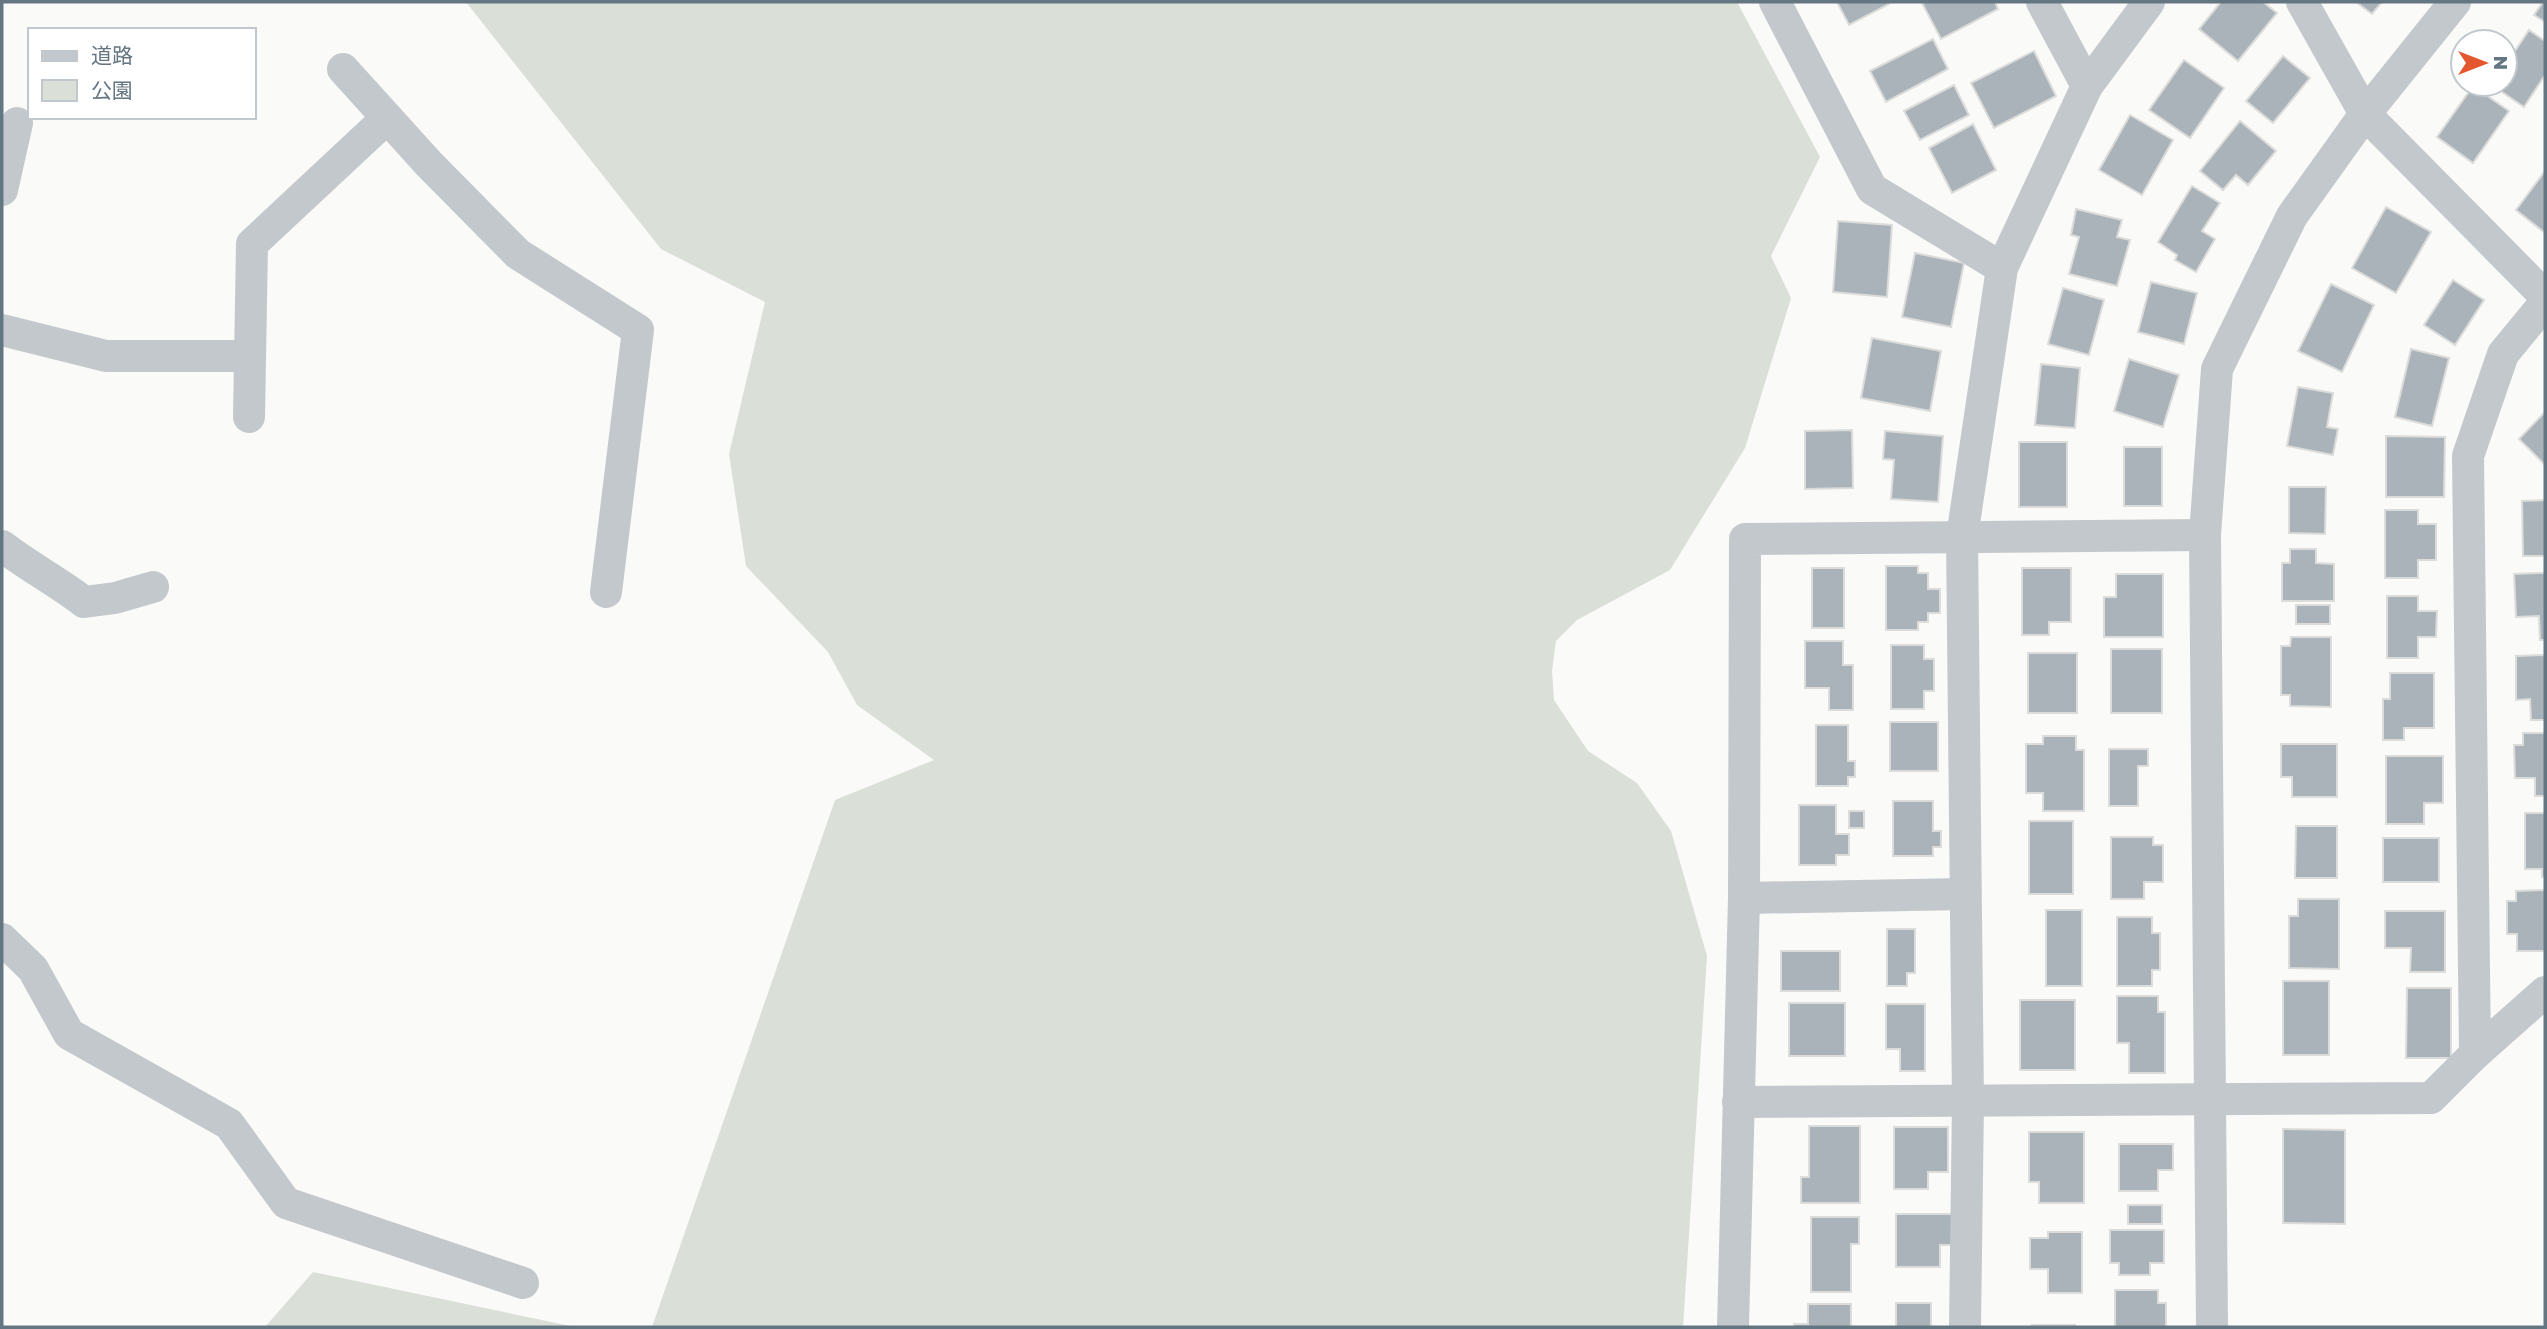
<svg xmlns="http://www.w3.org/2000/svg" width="2547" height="1329" font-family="'Golos Text','Noto Sans JP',sans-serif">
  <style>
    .green { fill: #dadfd7 }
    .building { fill: #aab3b9; stroke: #dcdcda; stroke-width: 2 }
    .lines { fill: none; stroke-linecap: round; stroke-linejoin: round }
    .minor { stroke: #c3c8cc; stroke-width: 32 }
  </style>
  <rect width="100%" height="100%" fill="#fafaf8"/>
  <g class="green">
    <polygon points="466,2 1737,2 1820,157 1771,256 1791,298 1745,448 1670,570 1577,620 1556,641 1552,671 1554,700 1588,751 1637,783 1671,831 1707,956 1683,1327 652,1327 835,800 934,760 857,705 828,652 746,566 729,454 765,302 661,249"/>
    <polygon points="313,1272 575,1327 265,1327"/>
  </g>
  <g class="building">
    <polygon points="1837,2 1888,2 1889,4 1849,25"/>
    <polygon points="1926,2 1995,2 1998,9 1941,39 1922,3"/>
    <polygon points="2218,2 2263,2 2277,13 2238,61 2199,29 2220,3"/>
    <polygon points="2356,2 2382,2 2372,14"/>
    <polygon points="2543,2 2545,2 2545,22 2534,15"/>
    <polygon points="2529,30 2545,41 2545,75 2524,107 2492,85 2505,84 2505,66"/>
    <polygon points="1933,39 1948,69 1886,102 1870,71"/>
    <polygon points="2034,51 2056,96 1994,128 1971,83"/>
    <polygon points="2283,56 2310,78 2273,123 2246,101"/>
    <polygon points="2184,60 2224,88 2190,138 2149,110"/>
    <polygon points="1954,85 1969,115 1920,140 1904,111"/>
    <polygon points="2473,86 2509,111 2473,163 2437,137"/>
    <polygon points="2130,115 2173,140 2142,195 2099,170"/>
    <polygon points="2240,121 2276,151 2248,185 2236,175 2223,190 2200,171"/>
    <polygon points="1973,124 1996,170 1952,193 1929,148"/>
    <polygon points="2545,171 2545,233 2516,210"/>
    <polygon points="2192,186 2220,203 2202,231 2215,239 2196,272 2175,260 2177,255 2158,242"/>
    <polygon points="2386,207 2431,232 2396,293 2352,268"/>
    <polygon points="2076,209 2122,220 2117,237 2130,240 2117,286 2069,274 2079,237 2071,235"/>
    <polygon points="1838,221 1892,225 1887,297 1833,292"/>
    <polygon points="1915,253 1964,263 1951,327 1902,317"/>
    <polygon points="2453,280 2484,300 2455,345 2424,325"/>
    <polygon points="2151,282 2197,293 2184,344 2138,332"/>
    <polygon points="2331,284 2374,305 2342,372 2298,351"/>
    <polygon points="2063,288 2104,300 2089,355 2048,344"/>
    <polygon points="1872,338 1941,351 1930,411 1861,398"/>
    <polygon points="2411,349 2449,358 2432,426 2395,417"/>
    <polygon points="2129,359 2179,375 2163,427 2114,411"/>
    <polygon points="2041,364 2080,368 2075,428 2035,425"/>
    <polygon points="2298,387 2333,393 2327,427 2338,429 2333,455 2287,446"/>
    <polygon points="2545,412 2545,465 2519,439"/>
    <polygon points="1852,430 1853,488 1805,489 1805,431"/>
    <polygon points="1885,431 1943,436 1938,502 1891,499 1894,460 1883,459"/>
    <polygon points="2386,436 2445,437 2444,497 2386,497"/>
    <rect x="2019" y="442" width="48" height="65"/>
    <rect x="2124" y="447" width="38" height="59"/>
    <polygon points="2289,487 2326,487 2325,534 2289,533"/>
    <polygon points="2545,500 2545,556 2523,556 2522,501"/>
    <polygon points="2385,510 2418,510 2418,524 2436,524 2436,560 2418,560 2418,578 2385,578"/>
    <polygon points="2290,549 2316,549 2316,563 2334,564 2334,601 2282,601 2282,563 2290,563"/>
    <polygon points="1886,566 1918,566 1918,573 1928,573 1928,589 1940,589 1940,613 1928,613 1928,622 1918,622 1918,630 1886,630"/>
    <rect x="1812" y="568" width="32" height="60"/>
    <polygon points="2022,568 2071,568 2071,622 2049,622 2049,635 2022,635"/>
    <polygon points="2538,573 2545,573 2545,640 2540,640 2539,616 2516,617 2514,574"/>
    <polygon points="2116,574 2163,574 2163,637 2104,637 2104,597 2116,597"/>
    <polygon points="2387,596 2418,596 2418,611 2437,611 2436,637 2418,637 2418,658 2387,658"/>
    <rect x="2296" y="605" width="34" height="19"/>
    <polygon points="2291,637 2331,637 2331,707 2290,706 2290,695 2281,695 2281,646 2290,646"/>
    <polygon points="1805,641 1843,641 1843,665 1853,665 1853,710 1829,710 1829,688 1805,688"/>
    <polygon points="1891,645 1924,645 1924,659 1934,659 1934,691 1924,691 1924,709 1891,709"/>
    <rect x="2111" y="649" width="51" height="64"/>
    <rect x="2028" y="653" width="49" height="60"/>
    <polygon points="2545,655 2545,720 2531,720 2530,699 2516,700 2516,656"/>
    <polygon points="2390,673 2434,673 2434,728 2404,728 2404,740 2383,740 2383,699 2390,699"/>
    <rect x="1890" y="722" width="48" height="49"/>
    <polygon points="1816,725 1848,725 1848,761 1855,761 1855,777 1848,777 1848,786 1816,786"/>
    <polygon points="2523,733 2545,733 2545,796 2535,796 2535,778 2515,778 2514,745 2523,745"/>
    <polygon points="2043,736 2076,736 2076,750 2084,750 2084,811 2043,811 2043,793 2026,793 2026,744 2043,744"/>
    <polygon points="2281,744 2337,744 2337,797 2292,797 2292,777 2281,777"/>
    <polygon points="2109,749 2148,749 2148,766 2138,766 2138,806 2109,806"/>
    <polygon points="2386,756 2443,756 2443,803 2424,803 2424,824 2386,824"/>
    <polygon points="1893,801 1933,801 1933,831 1941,831 1941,847 1933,847 1933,856 1893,856"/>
    <polygon points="1799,805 1836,805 1836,834 1849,834 1849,855 1836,855 1836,865 1799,865"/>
    <rect x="1849" y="811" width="15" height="17"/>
    <polygon points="2525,813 2545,813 2545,877 2542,877 2542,869 2525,869"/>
    <rect x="2029" y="821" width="44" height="73"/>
    <polygon points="2296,826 2337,826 2337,878 2295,878"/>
    <polygon points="2111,837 2153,837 2153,845 2163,845 2163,882 2144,882 2144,899 2111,899"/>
    <rect x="2383" y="838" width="56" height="44"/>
    <polygon points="2545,890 2545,951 2517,951 2517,934 2507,934 2507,901 2516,901 2516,891"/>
    <polygon points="2298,899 2339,899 2339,969 2289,968 2289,916 2298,916"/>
    <rect x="2046" y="910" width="36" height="76"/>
    <polygon points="2385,911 2445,911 2445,972 2410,972 2411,948 2385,948"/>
    <polygon points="2117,917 2152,917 2152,933 2160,933 2160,970 2152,970 2152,986 2117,986"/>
    <polygon points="1887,929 1915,929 1915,973 1907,973 1907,986 1887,986"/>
    <rect x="1781" y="951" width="59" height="40"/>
    <rect x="2283" y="981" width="46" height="74"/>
    <polygon points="2407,988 2451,988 2451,1058 2406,1058"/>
    <polygon points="2117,996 2158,996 2158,1012 2165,1012 2165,1073 2129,1073 2129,1043 2117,1043"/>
    <rect x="2020" y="1000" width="55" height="70"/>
    <rect x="1789" y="1003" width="56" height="53"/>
    <polygon points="1886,1004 1925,1004 1925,1071 1900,1071 1900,1049 1886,1049"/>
    <polygon points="1809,1126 1860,1126 1860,1203 1801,1203 1801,1177 1809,1177"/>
    <polygon points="1894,1127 1948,1127 1948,1172 1928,1172 1928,1189 1894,1189"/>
    <polygon points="2283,1129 2345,1130 2345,1224 2283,1223"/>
    <polygon points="2029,1132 2084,1132 2084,1203 2039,1203 2039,1182 2029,1182"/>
    <polygon points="2119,1144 2173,1144 2173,1170 2158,1170 2158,1191 2119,1191"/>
    <rect x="2128" y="1205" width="34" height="19"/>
    <polygon points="1896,1214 1954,1214 1954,1245 1940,1245 1940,1267 1896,1267"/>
    <polygon points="1811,1217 1859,1217 1859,1244 1851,1244 1851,1292 1811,1292"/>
    <polygon points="2110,1230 2164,1230 2164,1263 2150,1263 2150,1275 2119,1275 2119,1263 2110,1263"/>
    <polygon points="2048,1232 2082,1232 2082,1293 2048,1293 2048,1269 2030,1269 2030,1238 2048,1238"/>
    <polygon points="2115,1290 2158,1290 2158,1303 2166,1303 2166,1327 2115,1327"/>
    <rect x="1896" y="1303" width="35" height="24"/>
    <polygon points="1808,1304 1851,1304 1851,1327 1794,1327 1794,1324 1808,1324"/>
    <rect x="2032" y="1325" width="43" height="2"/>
  </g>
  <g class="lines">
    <g class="minor">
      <polyline points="1775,2 1872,189 2002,268"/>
      <polyline points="2042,2 2087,86"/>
      <polyline points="2302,2 2365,114 2545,296"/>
      <polyline points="343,69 429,164 518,254 638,330 606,592"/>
      <polyline points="2,190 17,123"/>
      <polyline points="2,330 106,356 250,356"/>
      <polyline points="249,417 252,244 387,118"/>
      <path d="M2 546C29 567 57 581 84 602L115 598 153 587"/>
      <polyline points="1744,898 1965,894"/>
      <polyline points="2,939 33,969 69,1034 229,1124 286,1203 523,1283"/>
      <polyline points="2475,1054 2468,456 2503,354 2545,303"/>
      <polyline points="1738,1102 2431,1098 2475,1054 2545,992"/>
      <polyline points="1733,1327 1744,898 1745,539 2205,535"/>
      <polyline points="1965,1327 1968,1102 1962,537 2002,268 2087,86 2149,2"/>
      <polyline points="2212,1327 2205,535 2217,369 2292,216 2365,114 2455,2"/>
    </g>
  </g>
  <rect width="2547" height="1329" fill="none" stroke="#657683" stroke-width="7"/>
  <rect x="28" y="28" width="228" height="91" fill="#ffffff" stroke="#c1c8cd" stroke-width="2"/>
  <rect x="42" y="51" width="35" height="10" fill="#c3c8cc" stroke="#c1c8cd" stroke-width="2"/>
  <text x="91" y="63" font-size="21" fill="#657683">道路</text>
  <rect x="42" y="80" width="35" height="21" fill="#dadfd7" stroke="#c1c8cd" stroke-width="2"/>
  <text x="91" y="98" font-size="21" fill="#657683">公園</text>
  <g transform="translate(2484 63) rotate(90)"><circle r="33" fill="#ffffff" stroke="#c1c8cd" stroke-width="2"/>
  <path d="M0-5L12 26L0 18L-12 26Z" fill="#e4572e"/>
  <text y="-10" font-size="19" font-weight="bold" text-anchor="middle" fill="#657683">N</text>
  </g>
</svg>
